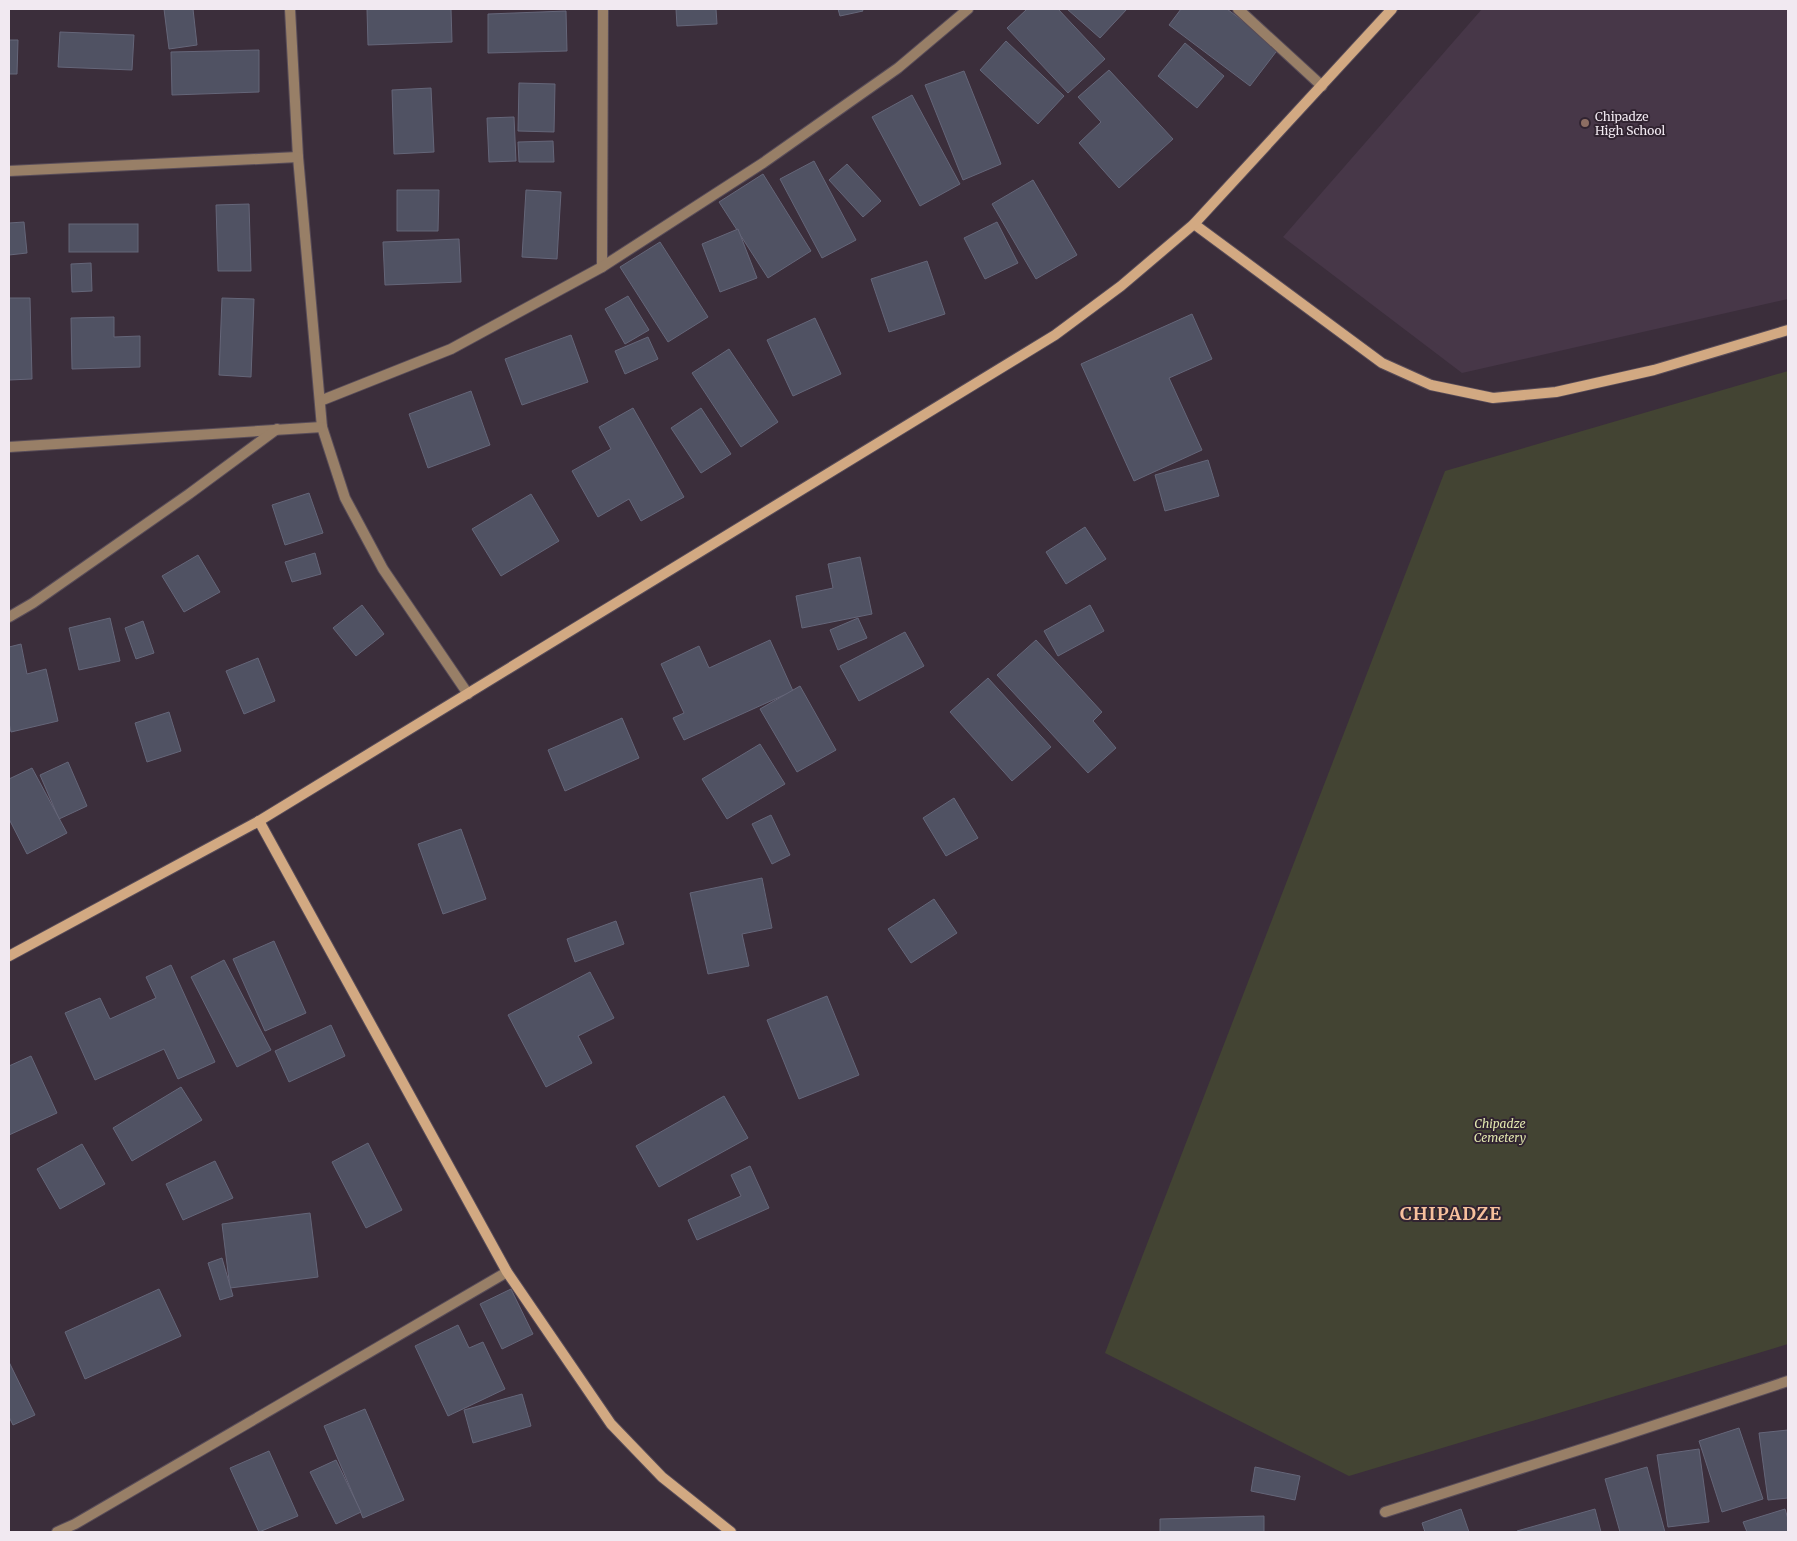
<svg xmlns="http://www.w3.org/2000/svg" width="1797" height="1541" font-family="Merriweather,serif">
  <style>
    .built { fill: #473748 }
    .green { fill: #434433 }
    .building { fill: #505263; stroke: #656679 }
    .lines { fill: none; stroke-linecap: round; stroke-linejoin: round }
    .street-casing { stroke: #584c58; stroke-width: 12 }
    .secondary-casing { stroke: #584c58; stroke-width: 12 }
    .street { stroke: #987f67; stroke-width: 10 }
    .secondary { stroke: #d2a982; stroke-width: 10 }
    .education-dot { fill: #8d6e63; stroke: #312431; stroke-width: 2 }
    .labels { text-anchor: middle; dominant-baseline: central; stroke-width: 4; stroke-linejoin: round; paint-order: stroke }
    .poi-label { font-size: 12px; fill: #f1e9f1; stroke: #312431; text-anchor: start }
    .park-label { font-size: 12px; font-style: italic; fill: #e1e7ae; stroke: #312431 }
    .district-label { font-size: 18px; font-weight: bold; letter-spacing: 1px; fill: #f7c09c; stroke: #312431 }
  </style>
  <rect width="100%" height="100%" fill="#3b2e3b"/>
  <polygon class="built" points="1482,9 1788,9 1788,299 1462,373 1283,237"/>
  <polygon class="green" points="1788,371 1788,1344 1349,1476 1105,1353 1445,471"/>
  <g class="building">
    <polygon points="164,9 193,9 197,45 169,49"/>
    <polygon points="367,9 451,9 452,42 368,45"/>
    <polygon points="676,9 716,9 717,24 677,26"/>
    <polygon points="838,9 862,9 863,11 840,16"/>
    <polygon points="1027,9 1058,9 1105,59 1068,93 1007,28"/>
    <polygon points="1067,9 1127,9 1100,38"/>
    <polygon points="1181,9 1227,9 1279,48 1250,86 1169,25"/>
    <polygon points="566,11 567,51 488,53 488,14"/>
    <polygon points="60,32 134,35 132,70 58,67"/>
    <polygon points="9,40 18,40 17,74 9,74"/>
    <polygon points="1006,41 1064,96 1038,124 980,70"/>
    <polygon points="1185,43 1224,76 1197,108 1158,76"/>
    <polygon points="259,50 259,92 172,95 171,52"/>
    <polygon points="1109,70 1173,139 1119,188 1079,143 1101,122 1078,97"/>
    <polygon points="964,71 1001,164 963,180 925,85"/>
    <polygon points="519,83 555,84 554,132 518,131"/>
    <polygon points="431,88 434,152 394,154 392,90"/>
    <polygon points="912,95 960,184 920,206 872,117"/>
    <polygon points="514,117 516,161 489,162 487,118"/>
    <polygon points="553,141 554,162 519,162 518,142"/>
    <polygon points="814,161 856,240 822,258 780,179"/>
    <polygon points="847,164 881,201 863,217 829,180"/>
    <polygon points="763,174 811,251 768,278 719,202"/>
    <polygon points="1033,180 1077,255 1036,279 992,204"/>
    <polygon points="397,190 439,190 438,231 397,231"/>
    <polygon points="526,190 561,192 557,259 522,257"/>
    <polygon points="249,204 251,271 218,271 216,205"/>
    <polygon points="24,222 27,253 9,255 9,223"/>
    <polygon points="997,222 1018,263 985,279 964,238"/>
    <rect x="69" y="224" width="69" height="28"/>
    <polygon points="738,229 757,278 720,292 702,244"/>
    <polygon points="459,239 461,282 385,285 383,242"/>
    <polygon points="660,242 708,317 668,342 620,267"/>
    <polygon points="927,261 945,314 889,332 871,279"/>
    <polygon points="91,263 92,291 72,292 71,264"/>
    <polygon points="628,296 649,330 625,344 605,309"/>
    <polygon points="9,298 30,298 32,379 9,380"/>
    <polygon points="222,298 254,299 251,377 219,375"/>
    <polygon points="1192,314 1212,359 1169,378 1202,450 1134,481 1081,364"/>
    <polygon points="114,317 114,337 140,336 140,367 72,369 71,318"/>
    <polygon points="815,318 841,374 793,396 767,340"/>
    <polygon points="571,335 588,382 522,405 505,359"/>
    <polygon points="648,337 658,359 625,374 615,351"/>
    <polygon points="729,349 778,422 741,447 692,373"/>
    <polygon points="471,391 490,445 428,468 409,414"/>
    <polygon points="633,408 684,497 641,521 629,499 598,517 572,471 611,449 599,427"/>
    <polygon points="701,408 731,454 701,473 671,428"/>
    <polygon points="1208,460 1219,496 1165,511 1155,475"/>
    <polygon points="309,493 323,533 285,545 272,505"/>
    <polygon points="531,494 559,541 501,576 472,529"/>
    <polygon points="1085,527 1106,559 1066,584 1046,552"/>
    <polygon points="315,553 321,574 292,582 285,562"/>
    <polygon points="198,555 220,592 184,612 162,576"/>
    <polygon points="860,557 872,614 802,628 796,596 833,588 828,564"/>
    <polygon points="362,605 384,634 356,656 333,628"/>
    <polygon points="1090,605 1104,631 1058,656 1044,631"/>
    <polygon points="110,618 120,661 79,670 69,628"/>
    <polygon points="858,618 867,638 838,650 830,630"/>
    <polygon points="143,621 154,653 136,659 125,628"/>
    <polygon points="905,632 924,666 859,701 840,666"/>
    <polygon points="770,640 793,691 684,740 673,718 684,713 661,664 699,646 709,668"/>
    <polygon points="1036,640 1102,712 1093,721 1116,748 1088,773 997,675"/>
    <polygon points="21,644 27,674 46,669 58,721 11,732 9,723 9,647"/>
    <polygon points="258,658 275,701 244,714 226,671"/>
    <polygon points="988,678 1051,747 1012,781 950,712"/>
    <polygon points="800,686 836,750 797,772 760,709"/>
    <polygon points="169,712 181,751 147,762 135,723"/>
    <polygon points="622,718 639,758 565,791 548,750"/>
    <polygon points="760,744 785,784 727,819 702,779"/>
    <polygon points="68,762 87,806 59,819 40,775"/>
    <polygon points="32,768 67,833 27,854 9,819 9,779"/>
    <polygon points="954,798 978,838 946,856 923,818"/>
    <polygon points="771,815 790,855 772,864 752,824"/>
    <polygon points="461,829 486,899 443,914 418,844"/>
    <polygon points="762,878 772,928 742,934 749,966 708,974 690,893"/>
    <polygon points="934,899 957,933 911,963 888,929"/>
    <polygon points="616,921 624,944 575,962 567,939"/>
    <polygon points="274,941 306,1013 265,1031 233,959"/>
    <polygon points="224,960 271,1050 237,1067 191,977"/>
    <polygon points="171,965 215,1062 178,1079 164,1049 95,1080 65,1013 100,998 110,1019 156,998 146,977"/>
    <polygon points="590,972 614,1018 578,1036 592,1063 546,1087 508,1015"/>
    <polygon points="827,996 859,1075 799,1099 767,1020"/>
    <polygon points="331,1025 345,1056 289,1082 275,1051"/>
    <polygon points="31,1056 57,1113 9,1135 9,1066"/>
    <polygon points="181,1087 202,1120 132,1161 113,1128"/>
    <polygon points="724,1096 748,1138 659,1187 636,1146"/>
    <polygon points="368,1143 402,1210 366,1228 332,1162"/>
    <polygon points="82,1144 105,1184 60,1209 37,1169"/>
    <polygon points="215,1161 233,1198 183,1220 166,1184"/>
    <polygon points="750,1166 769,1208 697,1240 688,1220 741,1196 731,1175"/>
    <polygon points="310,1213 318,1277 230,1288 222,1224"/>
    <polygon points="222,1258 233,1296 220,1300 208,1263"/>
    <polygon points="159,1289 181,1336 85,1379 65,1332"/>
    <polygon points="511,1289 533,1334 502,1349 480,1304"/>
    <polygon points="458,1325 469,1348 483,1342 505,1389 448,1416 415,1346"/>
    <polygon points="9,1362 35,1415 13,1425 9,1417"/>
    <polygon points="522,1394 531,1426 473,1443 464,1410"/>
    <polygon points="365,1409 404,1500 363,1518 324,1426"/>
    <polygon points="1739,1428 1763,1499 1722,1512 1699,1441"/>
    <polygon points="1788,1430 1788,1498 1768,1500 1759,1433"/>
    <polygon points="1699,1449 1709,1522 1668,1527 1657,1455"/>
    <polygon points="269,1451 298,1516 259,1532 230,1468"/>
    <polygon points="336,1460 361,1512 336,1524 310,1472"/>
    <polygon points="1255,1467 1300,1476 1295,1500 1251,1491"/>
    <polygon points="1647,1467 1665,1532 1620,1532 1605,1479"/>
    <polygon points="1461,1509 1469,1532 1425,1532 1422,1523"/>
    <polygon points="1595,1509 1601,1532 1517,1532 1517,1531"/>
    <polygon points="1785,1509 1788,1519 1788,1532 1747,1532 1743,1522"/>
    <polygon points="1264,1516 1264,1532 1160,1532 1160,1519"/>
  </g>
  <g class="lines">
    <g class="street-casing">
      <g id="street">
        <polyline points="290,9 298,157 322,427 345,498 383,569 468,694"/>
        <polyline points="1238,9 1322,86"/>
        <polyline points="9,171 298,157"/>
        <polyline points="602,267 603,9"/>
        <polyline points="320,401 451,349 602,267 763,163 898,68 968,9"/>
        <polyline points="9,447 322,427"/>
        <polyline points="9,617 33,603 189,494 277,429"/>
        <polyline points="1385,1512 1613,1439 1788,1381"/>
        <polyline points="57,1532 75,1524 507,1272"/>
      </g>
    </g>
    <g class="secondary-casing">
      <g id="secondary">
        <polyline points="1194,224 1382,363 1431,385 1493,398 1556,392 1654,370 1788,330"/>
        <polyline points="259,821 507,1272 611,1424 662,1477 731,1532"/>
        <polyline points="9,956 259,821 1055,335 1121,286 1194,224 1392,9"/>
      </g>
    </g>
    <use href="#street" class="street"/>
    <use href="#secondary" class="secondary"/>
  </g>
  <circle class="education-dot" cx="1585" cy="123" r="5"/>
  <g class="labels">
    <g class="poi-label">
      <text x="1595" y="116">Chipadze<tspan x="1595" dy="14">High School</tspan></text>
    </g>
    <g class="park-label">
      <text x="1500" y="1123">Chipadze<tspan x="1500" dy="14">Cemetery</tspan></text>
    </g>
    <g class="district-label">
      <text x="1451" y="1213">CHIPADZE</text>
    </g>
  </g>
  <rect width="1797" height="1541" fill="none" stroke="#f1e9f1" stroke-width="20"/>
</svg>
